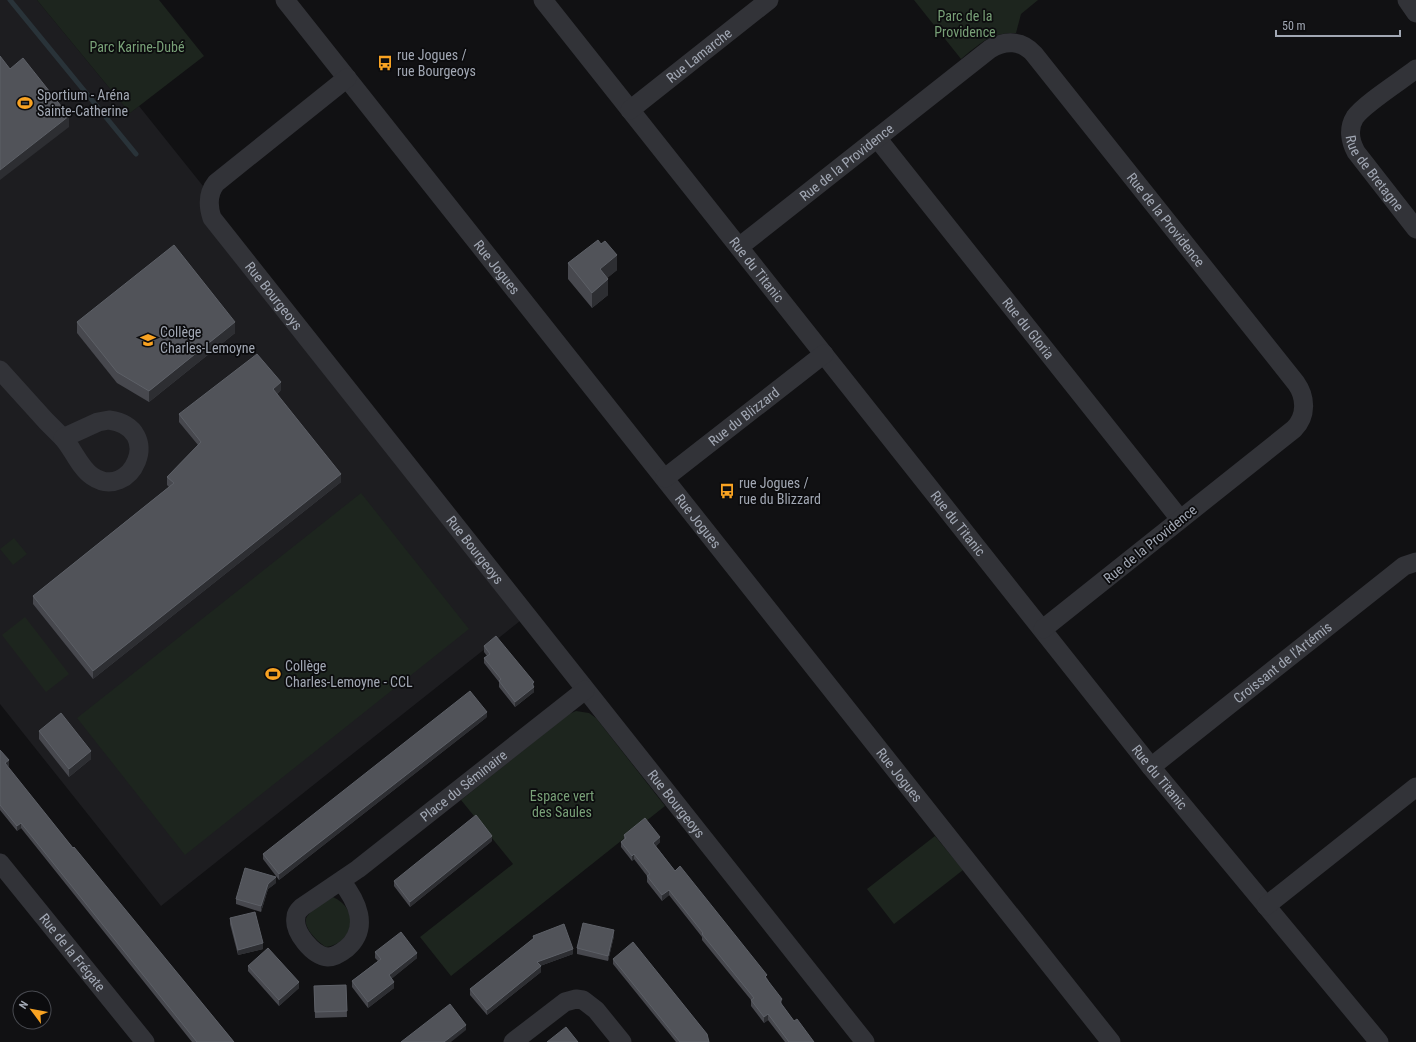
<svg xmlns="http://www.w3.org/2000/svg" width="1416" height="1042" font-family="'Roboto Condensed',sans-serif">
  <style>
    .built { fill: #1d1d20 }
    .green { fill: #1d251e }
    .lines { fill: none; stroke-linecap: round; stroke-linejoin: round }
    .stream { stroke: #293339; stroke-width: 5 }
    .minor { stroke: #323338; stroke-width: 19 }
    .wall { fill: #47484e }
    .shaded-wall { fill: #2d2e32 }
    .building { fill: #515359; stroke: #5d6067 }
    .labels { text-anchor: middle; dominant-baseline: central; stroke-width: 3.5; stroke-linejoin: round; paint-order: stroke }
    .park-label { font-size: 14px; fill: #78a077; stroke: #0c0c0e }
    .poi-label { font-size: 14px; fill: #a2a8b4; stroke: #0c0c0e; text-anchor: start }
    .street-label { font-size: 14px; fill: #a2a8b4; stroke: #0c0c0e }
  </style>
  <rect width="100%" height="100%" fill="#111113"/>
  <polygon class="built" points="0,0 37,0 130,113 139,106 203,186 200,205 205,224 520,621 161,906 0,704"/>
  <g class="green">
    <polygon points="37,0 159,0 204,56 130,113"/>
    <path d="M914 0H1038L1021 14 1016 33C991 32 979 44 961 59Z"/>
    <polygon points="361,493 469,629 185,855 77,718"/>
    <polygon points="14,538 27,554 13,565 0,549"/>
    <polygon points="25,617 69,674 46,692 2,635"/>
    <polygon points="576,711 589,713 596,718 665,806 451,976 420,937 513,864 461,800 569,714"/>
    <polygon points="935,836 963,870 894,924 867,889"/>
    <path d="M333 897C360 909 354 943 326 947 318 942 298 924 309 914 314 907 326 902 333 897Z"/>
  </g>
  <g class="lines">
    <polyline class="stream" points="10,0 136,154"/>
    <g class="minor">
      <path id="s1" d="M285 0 1111 1042"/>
      <path id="s2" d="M543 0 1151 767 1379 1042"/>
      <polyline points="1407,0 1416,13"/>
      <path id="s3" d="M1416 69C1402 80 1364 104 1355 117 1348 128 1350 141 1356 152L1416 229"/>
      <path id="s4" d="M347 78 216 183C208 193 208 206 212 218L865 1042"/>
      <path id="s5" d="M630 110 769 0"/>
      <path id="s6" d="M877 138 1180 519"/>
      <path id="s7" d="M739 247 990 49C1005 40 1022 40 1034 54L1296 383C1306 397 1307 416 1294 429L1043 629"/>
      <polyline points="0,370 46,421 63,438"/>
      <path d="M109 420C166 428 131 503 92 476 80 468 73 449 63 438L98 422Z"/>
      <path id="s8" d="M665 478 824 354"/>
      <path id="s9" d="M1151 767 1394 574 1404 566 1416 562"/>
      <path id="s10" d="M0 863 145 1042"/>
      <path id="s11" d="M341 881C357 901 370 927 347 948 342 952 335 957 328 957 313 956 293 932 296 917 296 913 299 910 302 907L358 869 585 690"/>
      <polyline points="1266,906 1416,787"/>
      <polyline points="513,1042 565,1002 576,999 583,1000 596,1010 622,1042"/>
    </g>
  </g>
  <g class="wall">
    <polygon points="568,263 617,270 607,278 608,295 592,308 568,279"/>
    <polygon points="77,322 235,333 149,402 117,383 77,333"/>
    <polygon points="281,390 277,394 341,482 93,679 33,604 33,596 169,487 167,485 167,477 198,445 179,422 179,414"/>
    <polygon points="484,646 534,682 534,692 515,707 499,687 499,682 484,663 484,658 487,656 484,652"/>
    <polygon points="487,717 279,880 263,859 263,854"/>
    <polygon points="39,731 91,759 69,777 39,739"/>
    <polygon points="0,750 9,766 7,767 73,848 234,1042 192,1042 21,828 17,831 0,810"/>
    <polygon points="624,835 660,842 656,846 675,871 767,978 782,1005 794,1021 814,1042 785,1042 768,1020 764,1023 751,1006 751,1000 702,940 702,937 669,895 662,901 647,882 647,876 634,859 632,861 621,847 621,842 624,839"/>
    <polygon points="492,841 410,907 394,886 394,881"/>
    <polygon points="276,883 268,889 261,912 236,904 236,899"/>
    <polygon points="230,918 263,949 238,955 230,924"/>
    <polygon points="533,936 573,954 540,966 541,972 487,1015 470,995 470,989 533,939"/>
    <polygon points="614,936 608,961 577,954 577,948"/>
    <polygon points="375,952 417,958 391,979 394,988 368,1008 352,987 352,981 378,961 375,958"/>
    <polygon points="613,959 709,1042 676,1042 613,964"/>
    <polygon points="248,966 299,988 279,1006 248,971"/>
    <polygon points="346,985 347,1017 315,1018 314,986"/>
  </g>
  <g class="shaded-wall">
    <polygon points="69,116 69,127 0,180 0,170"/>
    <polygon points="617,255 617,270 600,284 600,269"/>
    <polygon points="608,279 608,295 592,308 592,293"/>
    <polygon points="235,322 235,333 149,402 149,391"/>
    <polygon points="281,382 281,390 273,397 273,389"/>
    <polygon points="341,474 341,482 93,679 93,671"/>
    <polygon points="534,682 534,692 515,707 515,702"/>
    <polygon points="487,712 487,717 279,880 279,874"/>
    <polygon points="91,751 91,759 69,777 69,769"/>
    <polygon points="9,760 9,766 5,769 5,763"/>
    <polygon points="21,823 21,828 17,831 17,826"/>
    <polygon points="492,836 492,841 410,907 410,902"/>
    <polygon points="660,837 660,842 653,848 653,843"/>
    <polygon points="634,854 634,859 632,861 632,856"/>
    <polygon points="276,877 276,883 268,889 261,912 261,906 268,884"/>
    <polygon points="669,890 669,895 662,901 662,895"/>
    <polygon points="614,930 614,936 608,961 608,956"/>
    <polygon points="263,943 263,949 238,955 238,950"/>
    <polygon points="573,949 573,954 537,967 537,962"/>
    <polygon points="417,953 417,958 389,981 389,975"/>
    <polygon points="541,966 541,972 487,1015 487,1010"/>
    <polygon points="299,982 299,988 279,1006 279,1000"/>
    <polygon points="394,982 394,988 368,1008 368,1002"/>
    <polygon points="782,999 782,1005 780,1002"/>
    <polygon points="768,1014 768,1020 764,1023 764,1017"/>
    <polygon points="466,1025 466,1030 451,1042 444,1042"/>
  </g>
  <g class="building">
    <polygon points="0,56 10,69 23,58 69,116 0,170"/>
    <polygon points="598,240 601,244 605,241 617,255 600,269 608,279 592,293 568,263"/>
    <polygon points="174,245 235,322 149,391 117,372 77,322"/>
    <polygon points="257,354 281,382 273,389 341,474 93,671 33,596 174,483 167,477 201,442 179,414"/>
    <polygon points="496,636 534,682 532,684 534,687 515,702 499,681 501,679 484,658 490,654 484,646"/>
    <polygon points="470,691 487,712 279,874 263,854"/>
    <polygon points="61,713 91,751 69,769 39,731"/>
    <polygon points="0,750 9,760 5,763 73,848 74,847 234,1042 197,1042 21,823 17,826 0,805"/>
    <polygon points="476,815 492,836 410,902 394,881"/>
    <polygon points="645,818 660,837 653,843 675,871 680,866 767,975 765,977 782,999 780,1002 794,1021 797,1019 814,1042 789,1042 768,1014 764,1017 751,1000 754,998 702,934 703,933 669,890 662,895 647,876 650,874 634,854 632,856 621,842 626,838 624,835"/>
    <polygon points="245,868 276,877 268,884 261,906 236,899"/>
    <polygon points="255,912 263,943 238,950 230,918"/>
    <polygon points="583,923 614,930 608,956 577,948"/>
    <polygon points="564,924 573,949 537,962 541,966 487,1010 470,989 534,938 533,936"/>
    <polygon points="401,932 417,953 389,975 394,982 368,1002 352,981 381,959 375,952"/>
    <polygon points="633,942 707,1034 709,1042 680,1042 613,959"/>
    <polygon points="268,948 299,982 279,1000 248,966"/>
    <polygon points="346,985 347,1011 315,1012 314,986"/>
    <polygon points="450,1004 466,1025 444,1042 401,1042"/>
    <polygon points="566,1027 578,1042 547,1042"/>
  </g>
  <defs>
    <g id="bus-bare" transform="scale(1.2)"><path d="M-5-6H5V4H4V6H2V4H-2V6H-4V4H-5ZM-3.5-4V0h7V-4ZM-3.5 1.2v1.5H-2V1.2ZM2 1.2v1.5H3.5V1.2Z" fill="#f9a322" stroke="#0c0c0e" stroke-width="2.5" paint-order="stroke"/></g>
    <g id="stadium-bare" transform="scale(1.2)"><path d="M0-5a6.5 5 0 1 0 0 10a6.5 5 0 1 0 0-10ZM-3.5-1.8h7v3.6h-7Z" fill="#f9a322" stroke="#0c0c0e" stroke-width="2.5" paint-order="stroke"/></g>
    <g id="school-bare" transform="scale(1.2)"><path d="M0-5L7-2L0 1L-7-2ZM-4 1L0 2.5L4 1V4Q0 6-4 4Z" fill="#f9a322" stroke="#0c0c0e" stroke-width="2.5" paint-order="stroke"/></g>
  </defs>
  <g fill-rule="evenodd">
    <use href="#bus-bare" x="385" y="63"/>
    <use href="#stadium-bare" x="25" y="103"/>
    <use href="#school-bare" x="148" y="340"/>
    <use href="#bus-bare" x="727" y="491"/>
    <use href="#stadium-bare" x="273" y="674"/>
  </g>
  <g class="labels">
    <g class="park-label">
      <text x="965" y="16">Parc de la<tspan x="965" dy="16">Providence</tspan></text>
      <text x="137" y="47">Parc Karine-Dubé</text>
      <text x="562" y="796">Espace vert<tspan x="562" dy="16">des Saules</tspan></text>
    </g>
    <g class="poi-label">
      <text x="397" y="55">rue Jogues /<tspan x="397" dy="16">rue Bourgeoys</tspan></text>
      <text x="37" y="95">Sportium - Aréna<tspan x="37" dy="16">Sainte-Catherine</tspan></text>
      <text x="160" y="332">Collège<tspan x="160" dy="16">Charles-Lemoyne</tspan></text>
      <text x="739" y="483">rue Jogues /<tspan x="739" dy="16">rue du Blizzard</tspan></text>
      <text x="285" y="666">Collège<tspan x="285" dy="16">Charles-Lemoyne - CCL</tspan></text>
    </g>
    <g class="street-label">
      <text stroke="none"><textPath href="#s5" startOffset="88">Rue Lamarche</textPath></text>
      <text stroke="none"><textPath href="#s7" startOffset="137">Rue de la Providence</textPath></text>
      <text stroke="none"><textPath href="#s3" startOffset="142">Rue de Bretagne</textPath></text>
      <text stroke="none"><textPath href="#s7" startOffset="580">Rue de la Providence</textPath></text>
      <text stroke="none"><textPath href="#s1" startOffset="341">Rue Jogues</textPath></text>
      <text stroke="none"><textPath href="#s2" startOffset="344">Rue du Titanic</textPath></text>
      <text stroke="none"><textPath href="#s4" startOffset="304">Rue Bourgeoys</textPath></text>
      <text stroke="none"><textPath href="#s6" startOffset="243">Rue du Gloria</textPath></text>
      <text stroke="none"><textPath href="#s8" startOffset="100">Rue du Blizzard</textPath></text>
      <text stroke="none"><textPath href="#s1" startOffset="665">Rue Jogues</textPath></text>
      <text stroke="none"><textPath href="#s2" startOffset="668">Rue du Titanic</textPath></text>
      <text transform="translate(1150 544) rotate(-39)">Rue de la Providence</text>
      <text stroke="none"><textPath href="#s4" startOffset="628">Rue Bourgeoys</textPath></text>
      <text stroke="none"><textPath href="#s9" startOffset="168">Croissant de l'Artémis</textPath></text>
      <text stroke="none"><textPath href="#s1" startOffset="989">Rue Jogues</textPath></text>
      <text stroke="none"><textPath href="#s2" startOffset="992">Rue du Titanic</textPath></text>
      <text stroke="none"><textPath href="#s11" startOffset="366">Place du Séminaire</textPath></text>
      <text stroke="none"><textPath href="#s4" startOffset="952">Rue Bourgeoys</textPath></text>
      <text stroke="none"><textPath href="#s10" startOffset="115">Rue de la Frégate</textPath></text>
    </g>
  </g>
  <g transform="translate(32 1010) rotate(302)"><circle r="19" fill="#0c0c0e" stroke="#484a50"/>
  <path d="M0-3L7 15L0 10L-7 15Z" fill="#f9a322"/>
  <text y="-6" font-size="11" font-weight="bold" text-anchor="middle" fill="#a2a8b4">N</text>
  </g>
  <path d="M1276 30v6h124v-6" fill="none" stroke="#a2a8b4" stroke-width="2"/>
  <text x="1282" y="30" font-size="12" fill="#a2a8b4" stroke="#0c0c0e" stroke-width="3" paint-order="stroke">50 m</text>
</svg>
